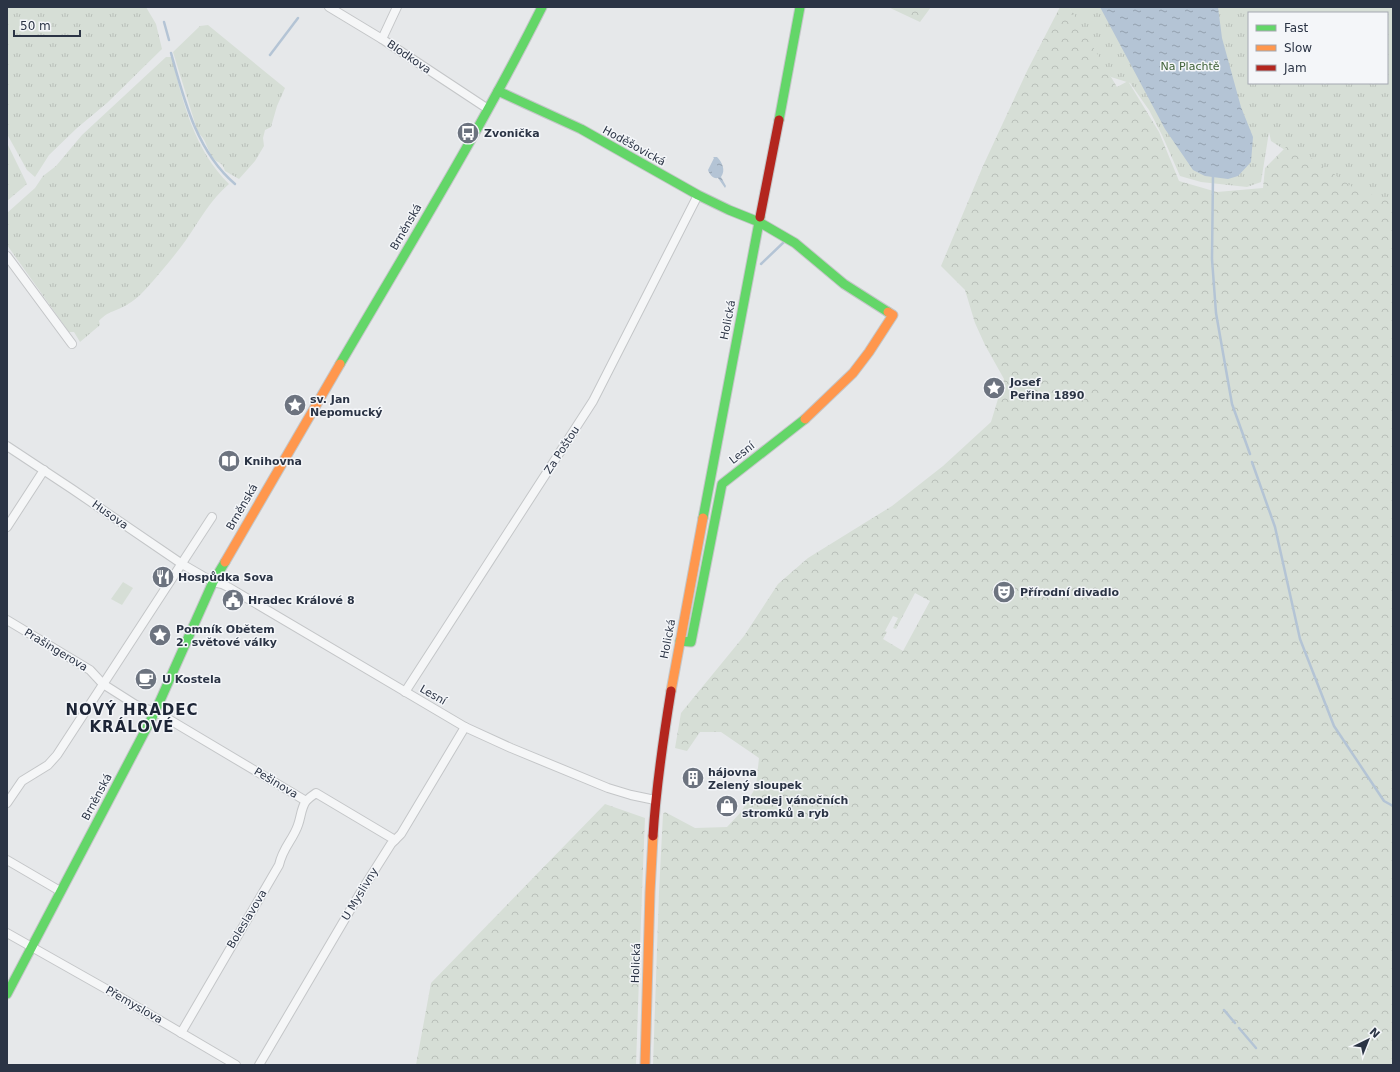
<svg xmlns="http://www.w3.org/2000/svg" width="1400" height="1072" font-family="'DejaVu Sans',sans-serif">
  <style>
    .grass { fill: url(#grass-tufts); fill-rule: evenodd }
    .forest { fill: url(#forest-crowns); fill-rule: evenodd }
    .pitch { fill: #d6ded6 }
    .water { fill: url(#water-ripples) }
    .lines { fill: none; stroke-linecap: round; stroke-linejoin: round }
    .stream { stroke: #b4c4d5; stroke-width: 2.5 }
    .street-casing { stroke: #c4c6c8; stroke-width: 10 }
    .fast-casing { stroke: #c4c6c8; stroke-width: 11 }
    .slow-casing { stroke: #c4c6c8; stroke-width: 11 }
    .jam-casing { stroke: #c4c6c8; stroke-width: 11 }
    .street { stroke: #f5f6f7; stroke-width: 8 }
    .fast { stroke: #63d668; stroke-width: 9 }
    .slow { stroke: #ff974d; stroke-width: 9 }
    .jam { stroke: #b3261e; stroke-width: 9 }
    .labels { text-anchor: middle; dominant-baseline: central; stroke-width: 3; stroke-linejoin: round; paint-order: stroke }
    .street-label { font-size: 11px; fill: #2b3445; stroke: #f4f6f9 }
    .park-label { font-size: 11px; fill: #3f6138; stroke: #f4f6f9 }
    .poi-label { font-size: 11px; font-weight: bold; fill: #2b3445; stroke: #f4f6f9; text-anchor: start }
    .district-label { font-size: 15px; font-weight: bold; letter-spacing: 1px; fill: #1d2536; stroke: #f4f6f9 }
  </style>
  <defs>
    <pattern id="grass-tufts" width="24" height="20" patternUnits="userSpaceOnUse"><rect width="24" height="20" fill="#d6ded6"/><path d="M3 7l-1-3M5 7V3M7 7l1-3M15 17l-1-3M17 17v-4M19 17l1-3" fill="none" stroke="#b8bfb9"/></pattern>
    <pattern id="forest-crowns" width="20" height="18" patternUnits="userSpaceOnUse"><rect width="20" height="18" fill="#d6ded6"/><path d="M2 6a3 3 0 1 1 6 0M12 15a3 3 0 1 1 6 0" fill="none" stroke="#b8bfb9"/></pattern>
    <pattern id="water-ripples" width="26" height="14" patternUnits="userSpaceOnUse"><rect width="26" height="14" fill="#b4c4d5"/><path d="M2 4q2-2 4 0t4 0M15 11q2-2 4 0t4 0" fill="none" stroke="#93a0af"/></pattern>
  </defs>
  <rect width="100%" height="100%" fill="#e6e8ea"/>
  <g class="grass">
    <polygon points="7,7 146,7 156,24 162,49 107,103 77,128 49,155 35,177 27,170 7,134"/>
    <path d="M1069 7H1393V220L1271 141 1269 132 1261 182 1247 187 1201 182 1180 176 1162 135 1149 110 1130 83 1111 77 1096 58ZM1249 13H1387V83H1249Z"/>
    <path d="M208 25 285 88 277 106 271 127 265 130 263 138 264 146 255 161 239 179 225 171C222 161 218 164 213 158 207 150 206 138 198 133L173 52 200 26Z"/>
    <path d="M166 57H172C182 101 195 151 229 184 210 200 200 220 186 240 176 254 164 268 153 281 146 289 137 299 128 304 116 312 109 310 99 321L100 325 80 342 74 332H69L7 245V213L35 188 43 176 56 166 82 135Z"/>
    <polygon points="7,143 27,184 7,201"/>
  </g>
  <g class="forest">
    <polygon points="888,7 931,7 920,22"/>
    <path d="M1060 7H1069L1117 87 1128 81 1159 132 1179 181 1217 192 1263 188 1265 168 1290 143 1355 189 1393 202V1065H653L659 892 663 814 665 812 695 828 727 827 741 812 756 787 759 758 721 732H700L687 751 675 748 681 713 744 636 778 584 808 558 892 506 943 466 991 422 1004 379 985 345 975 323 965 290 941 266 983 166 1028 69ZM915 593 930 601 903 651 883 639 887 632 885 631 893 616 898 618 893 628 896 629Z"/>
    <polygon points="605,804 645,818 642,892 636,1065 416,1065 431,983"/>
  </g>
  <polygon class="pitch" points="123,582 133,588 122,605 111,599"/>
  <g class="water">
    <polygon points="1100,7 1218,7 1222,38 1241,107 1253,137 1251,162 1238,176 1228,179 1205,176 1193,170 1165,129"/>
    <path d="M713 157H717C722 162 726 170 721 177L726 186 725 188 718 178C713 179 710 175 708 170L714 158Z"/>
  </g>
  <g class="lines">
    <g class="stream">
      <polyline points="164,22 169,40"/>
      <path d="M171 53C184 100 197 152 235 184"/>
      <polyline points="270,55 298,18"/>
      <polyline points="1213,175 1212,259 1216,313 1232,404 1250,454"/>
      <polyline points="761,264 785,241"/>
      <polyline points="1252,462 1275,527 1300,639 1334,726 1384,801 1393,806"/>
      <polyline points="1224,1010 1235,1023"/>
      <polyline points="1239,1028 1256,1048"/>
    </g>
    <g class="street-casing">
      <g id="street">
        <polyline points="329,7 382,39 488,109"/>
        <polyline points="382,39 397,7"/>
        <polyline points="7,256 72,344"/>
        <polyline points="7,446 72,489 182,564 213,582 222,584 228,587 465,727 511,748 608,788 631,795 655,800"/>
        <polyline points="7,527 44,470"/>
        <polyline points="7,620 90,670 103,684 136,705 155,712 165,717 306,801"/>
        <polyline points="405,692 593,401 698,195"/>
        <polyline points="7,803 22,781 48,765 57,755 212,517"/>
        <polyline points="7,860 60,891"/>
        <polyline points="7,933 115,994 236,1065"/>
        <path d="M181 1033 279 865C283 847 293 840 298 825 301 817 301 808 306 801 309 798 313 795 316 793L321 796 395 840"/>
        <polyline points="259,1065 362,890 391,844 401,834 465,727"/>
      </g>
    </g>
    <g class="fast-casing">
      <g id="fast">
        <polyline points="498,91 581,129 698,195 729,210 759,222 795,243 844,284 888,312"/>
        <polyline points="779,120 800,7"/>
        <path d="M340 364C409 246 481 129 542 7"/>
        <polyline points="703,518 760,217"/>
        <polyline points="680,641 691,642 722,484 805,419"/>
        <polyline points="7,994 155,712 213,582 225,562"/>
      </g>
    </g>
    <g class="slow-casing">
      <g id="slow">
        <polyline points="805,419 853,373 869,352 893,315 888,312"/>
        <polyline points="225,562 340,364"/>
        <polyline points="671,691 703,518"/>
        <polyline points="645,1065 650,892 653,836"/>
      </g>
    </g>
    <g class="jam-casing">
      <g id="jam">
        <polyline points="760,217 779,120"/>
        <path d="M653 836C656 787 663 740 671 691"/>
      </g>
    </g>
    <use href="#street" class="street"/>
    <use href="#fast" class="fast"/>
    <use href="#slow" class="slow"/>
    <use href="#jam" class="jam"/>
  </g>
  <defs>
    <g id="bus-disc" transform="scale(1.15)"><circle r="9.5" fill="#6c737f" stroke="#f4f6f9"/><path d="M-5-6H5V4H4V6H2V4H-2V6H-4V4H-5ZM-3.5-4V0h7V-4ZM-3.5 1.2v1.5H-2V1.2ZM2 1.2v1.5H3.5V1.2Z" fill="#fff"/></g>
    <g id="sight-disc" transform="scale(1.15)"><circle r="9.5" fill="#6c737f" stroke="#f4f6f9"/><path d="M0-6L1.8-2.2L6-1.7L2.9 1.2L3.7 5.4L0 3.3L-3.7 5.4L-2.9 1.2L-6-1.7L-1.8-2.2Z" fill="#fff"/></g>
    <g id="library-disc" transform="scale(1.15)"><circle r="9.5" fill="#6c737f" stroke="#f4f6f9"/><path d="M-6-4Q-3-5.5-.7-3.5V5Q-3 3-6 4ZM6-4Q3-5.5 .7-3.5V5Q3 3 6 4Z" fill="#fff"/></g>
    <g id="restaurant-disc" transform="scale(1.15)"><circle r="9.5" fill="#6c737f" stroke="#f4f6f9"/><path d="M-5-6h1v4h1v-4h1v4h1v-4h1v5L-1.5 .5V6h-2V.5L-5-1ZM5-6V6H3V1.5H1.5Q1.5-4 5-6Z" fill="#fff"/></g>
    <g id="theatre-disc" transform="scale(1.15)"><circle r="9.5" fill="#6c737f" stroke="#f4f6f9"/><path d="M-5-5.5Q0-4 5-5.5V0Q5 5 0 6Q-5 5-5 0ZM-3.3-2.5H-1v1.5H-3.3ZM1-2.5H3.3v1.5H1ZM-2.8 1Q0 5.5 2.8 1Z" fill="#fff"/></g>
    <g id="civic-disc" transform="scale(1.15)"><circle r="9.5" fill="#6c737f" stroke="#f4f6f9"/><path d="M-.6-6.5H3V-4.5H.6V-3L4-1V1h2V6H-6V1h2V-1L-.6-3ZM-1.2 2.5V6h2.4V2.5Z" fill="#fff"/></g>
    <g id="cafe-disc" transform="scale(1.15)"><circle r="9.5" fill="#6c737f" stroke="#f4f6f9"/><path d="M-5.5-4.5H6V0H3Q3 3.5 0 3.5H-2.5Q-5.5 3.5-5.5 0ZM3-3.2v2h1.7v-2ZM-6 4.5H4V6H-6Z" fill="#fff"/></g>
    <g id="building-disc" transform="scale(1.15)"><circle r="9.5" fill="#6c737f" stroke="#f4f6f9"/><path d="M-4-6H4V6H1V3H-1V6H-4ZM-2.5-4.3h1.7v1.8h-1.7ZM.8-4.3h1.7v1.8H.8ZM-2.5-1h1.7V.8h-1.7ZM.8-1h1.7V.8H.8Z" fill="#fff"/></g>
    <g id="shop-disc" transform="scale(1.15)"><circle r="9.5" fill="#6c737f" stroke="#f4f6f9"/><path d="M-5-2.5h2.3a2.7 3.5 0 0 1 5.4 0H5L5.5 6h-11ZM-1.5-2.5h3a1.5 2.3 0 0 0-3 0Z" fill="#fff"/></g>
  </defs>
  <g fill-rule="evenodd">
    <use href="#bus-disc" x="468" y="133"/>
    <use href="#sight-disc" x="994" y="388"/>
    <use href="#sight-disc" x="295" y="405"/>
    <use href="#library-disc" x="229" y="461"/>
    <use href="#restaurant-disc" x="163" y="577"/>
    <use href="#theatre-disc" x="1004" y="592"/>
    <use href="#civic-disc" x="233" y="600"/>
    <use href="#sight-disc" x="160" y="635"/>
    <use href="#cafe-disc" x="146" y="679"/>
    <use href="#building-disc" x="693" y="778"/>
    <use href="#shop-disc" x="727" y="806"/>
  </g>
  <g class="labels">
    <g class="street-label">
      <text transform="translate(409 57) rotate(34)">Blodkova</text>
      <text transform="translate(634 146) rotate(29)">Hoděšovická</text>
      <text transform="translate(406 227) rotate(-60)">Brněnská</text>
      <text transform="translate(728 320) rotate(-79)">Holická</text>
      <text transform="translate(562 450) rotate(-57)">Za Poštou</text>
      <text transform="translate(742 453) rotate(-38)">Lesní</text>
      <text transform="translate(242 507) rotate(-60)">Brněnská</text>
      <text transform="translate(110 515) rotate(35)">Husova</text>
      <text transform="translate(668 639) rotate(-79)">Holická</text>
      <text transform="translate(56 650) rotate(31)">Prašingerova</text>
      <text transform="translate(433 695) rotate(30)">Lesní</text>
      <text transform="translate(276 783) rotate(31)">Pešinova</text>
      <text transform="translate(97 797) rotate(-62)">Brněnská</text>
      <text transform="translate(360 894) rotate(-59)">U Myslivny</text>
      <text transform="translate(247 919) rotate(-59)">Boleslavova</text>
      <text transform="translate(636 963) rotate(-88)">Holická</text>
      <text transform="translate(134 1005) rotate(30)">Přemyslova</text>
    </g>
    <g class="park-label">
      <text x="1190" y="66">Na Plachtě</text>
    </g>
    <g class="poi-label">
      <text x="484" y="133">Zvonička</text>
      <text x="1010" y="382">Josef<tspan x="1010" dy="13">Peřina 1890</tspan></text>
      <text x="310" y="399">sv. Jan<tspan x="310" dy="13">Nepomucký</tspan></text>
      <text x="244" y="461">Knihovna</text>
      <text x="178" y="577">Hospůdka Sova</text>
      <text x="1020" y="592">Přírodní divadlo</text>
      <text x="248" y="600">Hradec Králové 8</text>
      <text x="176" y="629">Pomník Obětem<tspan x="176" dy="13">2. světové války</tspan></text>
      <text x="162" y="679">U Kostela</text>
      <text x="708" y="772">hájovna<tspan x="708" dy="13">Zelený sloupek</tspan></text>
      <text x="742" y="800">Prodej vánočních<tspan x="742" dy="13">stromků a ryb</tspan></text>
    </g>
    <g class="district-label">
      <text x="132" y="710">NOVÝ HRADEC<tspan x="132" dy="17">KRÁLOVÉ</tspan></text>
    </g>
  </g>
  <rect width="1400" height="1072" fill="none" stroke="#2b3445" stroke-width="16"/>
  <rect x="1248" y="12" width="140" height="72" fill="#f4f6f9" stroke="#a4a8b1"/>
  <rect x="1256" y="25" width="20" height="6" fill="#63d668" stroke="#a4a8b1"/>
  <text x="1284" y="32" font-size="12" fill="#2b3445">Fast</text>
  <rect x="1256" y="45" width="20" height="6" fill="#ff974d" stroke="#a4a8b1"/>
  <text x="1284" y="52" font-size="12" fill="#2b3445">Slow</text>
  <rect x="1256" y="65" width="20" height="6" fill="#b3261e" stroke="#a4a8b1"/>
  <text x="1284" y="72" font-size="12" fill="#2b3445">Jam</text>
  <g transform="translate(1368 1040) rotate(43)" stroke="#f4f6f9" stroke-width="3" paint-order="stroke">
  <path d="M0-3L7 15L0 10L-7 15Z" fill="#2b3445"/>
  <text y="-6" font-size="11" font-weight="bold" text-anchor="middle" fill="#2b3445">N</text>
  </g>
  <path d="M14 30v6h66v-6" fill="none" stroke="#2b3445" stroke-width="2"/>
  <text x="20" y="30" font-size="12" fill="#2b3445" stroke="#f4f6f9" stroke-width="3" paint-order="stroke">50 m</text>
</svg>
